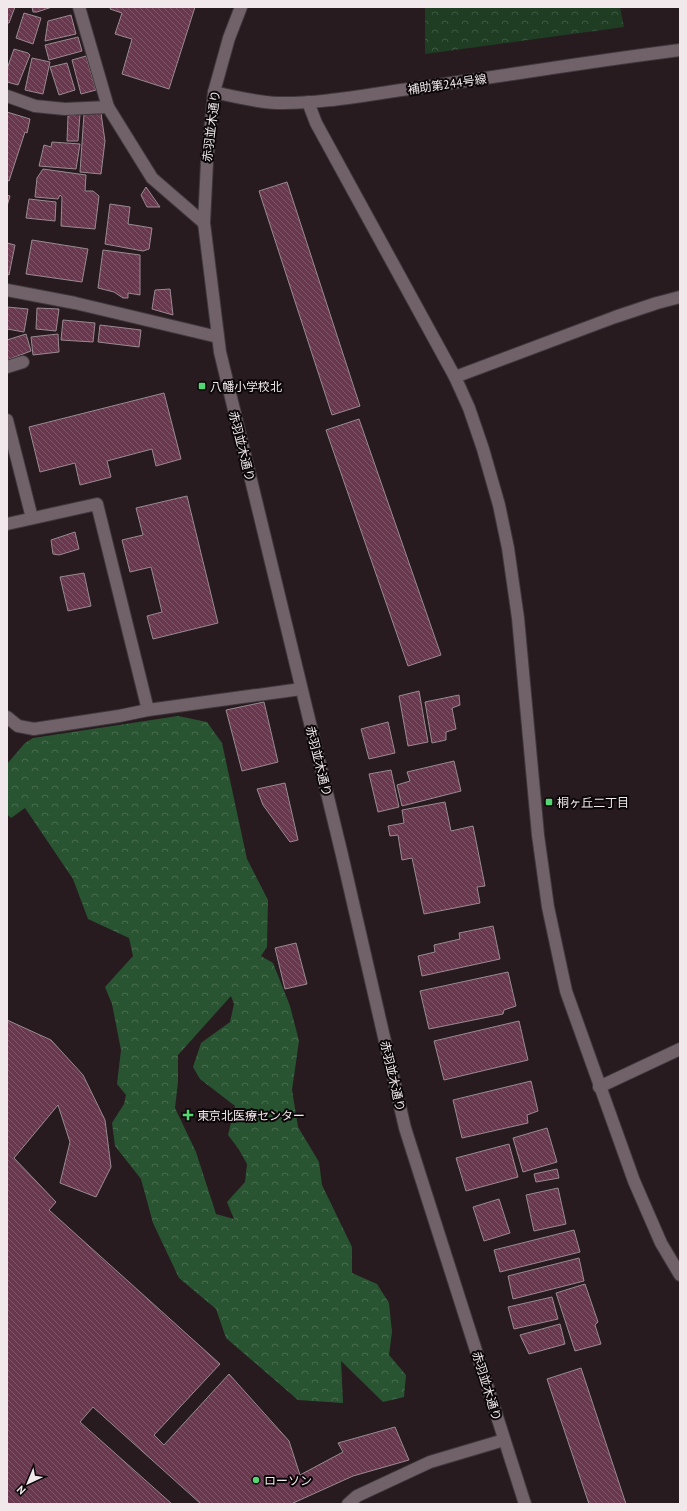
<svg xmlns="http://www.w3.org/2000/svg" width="687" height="1511" font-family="'PT Sans','Noto Sans JP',sans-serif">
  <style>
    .forest { fill: url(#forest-crowns); fill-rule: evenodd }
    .park { fill: url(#park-crowns) }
    .building { fill: url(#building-back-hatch); stroke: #998a90 }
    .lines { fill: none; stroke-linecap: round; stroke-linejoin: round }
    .service-casing { stroke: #40383c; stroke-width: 14 }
    .minor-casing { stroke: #40383c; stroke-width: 14 }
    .tertiary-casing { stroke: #40383c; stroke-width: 14 }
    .service { stroke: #706268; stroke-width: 12 }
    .minor { stroke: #706268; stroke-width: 12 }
    .tertiary { stroke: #706268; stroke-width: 12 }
    .poi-dot { fill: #54d672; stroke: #0c0709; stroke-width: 1.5 }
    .labels { text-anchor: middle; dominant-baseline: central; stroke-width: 4; stroke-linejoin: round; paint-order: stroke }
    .street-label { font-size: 12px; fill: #f0e8eb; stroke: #0c0709 }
    .poi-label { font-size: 12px; fill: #f0e8eb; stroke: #0c0709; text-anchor: start }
  </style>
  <defs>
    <pattern id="forest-crowns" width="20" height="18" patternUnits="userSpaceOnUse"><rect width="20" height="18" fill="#295431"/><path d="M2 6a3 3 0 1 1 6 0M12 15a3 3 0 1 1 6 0" fill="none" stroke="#486d4f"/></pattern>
    <pattern id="park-crowns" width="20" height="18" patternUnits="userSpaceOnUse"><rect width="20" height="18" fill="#1e3d23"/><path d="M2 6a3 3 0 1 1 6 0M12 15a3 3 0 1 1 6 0" fill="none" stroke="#3f5943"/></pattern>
    <pattern id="building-back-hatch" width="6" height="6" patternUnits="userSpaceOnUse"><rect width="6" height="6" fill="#69384f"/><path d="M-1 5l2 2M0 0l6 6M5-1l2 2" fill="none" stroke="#7f5568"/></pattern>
  </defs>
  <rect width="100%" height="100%" fill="#271b20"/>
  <path class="forest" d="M178 716 207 722 222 743 247 859 268 900 267 947 261 956 273 963 290 1006 299 1041 292 1090 298 1127 319 1162 322 1185 352 1247V1273L377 1284 389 1303 392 1332 389 1355 406 1375 404 1397 383 1402 341 1361 343 1403 298 1400 226 1338 216 1309 179 1278 153 1223 141 1179 115 1146 112 1123 124 1104 126 1095 117 1084 121 1050 112 1004 105 987 133 956 129 938 88 919 73 879 25 808 11 818 7 814V764L25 743 33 738ZM231 996 234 1004 230 1022 201 1043 193 1067 200 1079 235 1106 228 1135 238 1148 247 1164 245 1182 227 1202 234 1219 216 1214 196 1152 175 1108 178 1082V1055Z"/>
  <polygon class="park" points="425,7 620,7 624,27 425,54"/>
  <g class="building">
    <polygon points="7,7 15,7 9,23 7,23"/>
    <polygon points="32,7 52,7 37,12 33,12"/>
    <polygon points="111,7 195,7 169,89 122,74 132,39 115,34 122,13 110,9"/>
    <polygon points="24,13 41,18 33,44 16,38"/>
    <polygon points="71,15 76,34 45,41 48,21"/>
    <polygon points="78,37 82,51 49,60 45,45"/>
    <polygon points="14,49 28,53 30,55 18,85 7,82 7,69"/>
    <polygon points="86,56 96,90 81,94 72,60"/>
    <polygon points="32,58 50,62 43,94 25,90"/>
    <polygon points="67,63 75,90 59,95 50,67"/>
    <polygon points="7,112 30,119 27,133 25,132 9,181 7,180"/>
    <polygon points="101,113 105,141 101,174 80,172 84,114"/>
    <polygon points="80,114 78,141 67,141 68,116"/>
    <polygon points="52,142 80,144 76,169 39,166 44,145 51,147"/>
    <polygon points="43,169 86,175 85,191 93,191 99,196 95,229 61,226 62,197 60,195 58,199 35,197 37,178"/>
    <polygon points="287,182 360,406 332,415 259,191"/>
    <polygon points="146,187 160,207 147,207 141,195"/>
    <polygon points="7,195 10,196 7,206"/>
    <polygon points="29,199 56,202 55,221 26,218"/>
    <polygon points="110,204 130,207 128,224 152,228 149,249 143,251 105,244"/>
    <polygon points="32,240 88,249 82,282 26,274"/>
    <polygon points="7,243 15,245 9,275 7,274"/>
    <polygon points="103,250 140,255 140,295 128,293 128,298 123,298 114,292 98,288"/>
    <polygon points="170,289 173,315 152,309 155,290"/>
    <polygon points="7,307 28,309 24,332 7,329"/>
    <polygon points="37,308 59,309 56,331 36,329"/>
    <polygon points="63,320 95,323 93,342 61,340"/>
    <polygon points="100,325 141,330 139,347 98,342"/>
    <polygon points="26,334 31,351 7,360 7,340"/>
    <polygon points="58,334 59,352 33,355 31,337"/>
    <polygon points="164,393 181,459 156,466 152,449 107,461 111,477 80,485 75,463 40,472 29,427"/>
    <polygon points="359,419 441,655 408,666 326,430"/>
    <polygon points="187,496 218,623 153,639 147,616 162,612 151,567 130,572 122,540 143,535 136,508"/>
    <polygon points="75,532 79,549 59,555 53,554 51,540"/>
    <polygon points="84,573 91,606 68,611 60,577"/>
    <polygon points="419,691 428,742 408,746 399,696"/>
    <polygon points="459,695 460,705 452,708 456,729 446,732 446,740 432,743 425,702"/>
    <polygon points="264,702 278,762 242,771 226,710"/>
    <polygon points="388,722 395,753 369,759 361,729"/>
    <polygon points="454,761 461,791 402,806 397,785 410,781 407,772"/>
    <polygon points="391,770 399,807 378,812 369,774"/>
    <polygon points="285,783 298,840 290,842 263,805 257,789"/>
    <polygon points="445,802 451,831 473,826 485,886 477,887 480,903 424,914 412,858 402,860 398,835 390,836 388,826 404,823 402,810"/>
    <polygon points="493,926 500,959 422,976 418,956 435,952 434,945 460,939 459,933"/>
    <polygon points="296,943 307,984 285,989 275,948"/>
    <polygon points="508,972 516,1006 504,1010 503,1014 429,1029 420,991"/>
    <polygon points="7,1020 51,1040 83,1075 105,1120 111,1167 96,1197 60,1183 70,1142 58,1105 14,1158 56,1202 49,1210 220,1364 154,1435 164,1445 229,1374 289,1441 300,1475 343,1452 338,1443 395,1427 409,1460 353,1476 291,1504 201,1504 93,1407 80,1422 172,1504 7,1504"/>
    <polygon points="519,1021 528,1060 444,1080 434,1041"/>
    <polygon points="531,1081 538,1111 527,1115 528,1123 462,1138 453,1100"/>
    <polygon points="547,1128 557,1162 523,1172 513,1138"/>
    <polygon points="509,1144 518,1177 466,1191 456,1158"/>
    <polygon points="557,1169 559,1178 536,1182 534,1174"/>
    <polygon points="558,1188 566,1224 534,1231 526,1195"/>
    <polygon points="499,1199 510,1233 484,1241 473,1207"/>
    <polygon points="574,1230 580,1252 500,1272 494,1250"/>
    <polygon points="579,1258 584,1281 513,1299 508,1276"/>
    <polygon points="585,1284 598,1322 595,1325 601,1344 575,1351 556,1293"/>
    <polygon points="552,1297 558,1319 514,1329 508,1307"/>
    <polygon points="560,1324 565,1344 529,1354 520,1335"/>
    <polygon points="581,1368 626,1504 589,1504 547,1379"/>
  </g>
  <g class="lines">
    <g class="service-casing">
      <polyline id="service" points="348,1504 357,1496 430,1462 504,1440"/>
    </g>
    <g class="minor-casing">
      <g id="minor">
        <polyline points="79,7 108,107 152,178 204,223"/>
        <polyline points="7,96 35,106 65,109 108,107"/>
        <polyline points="7,290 75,303 218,337"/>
        <polyline points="7,367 23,362"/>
        <polyline points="455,377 615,317 657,303 680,297"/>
        <polyline points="7,420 32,518"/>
        <polyline points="7,524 97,504 148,710"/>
        <polyline points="7,717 18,726 34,729 119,716 148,710 301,689"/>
        <polyline points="599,1087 680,1049"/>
      </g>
    </g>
    <g class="tertiary-casing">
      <g id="tertiary">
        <polyline points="241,7 229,38 214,92 207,162 204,223 220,352 342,855 405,1128 525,1504"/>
        <path d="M214 92C235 97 256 102 277 103 322 104 370 94 416 88 504 76 592 61 680 50"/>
        <polyline points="308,102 316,123 455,377 469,408 483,449 499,505 508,548 518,618 538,835 548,907 566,991 634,1181 661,1243 680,1275"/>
      </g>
    </g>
    <use href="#service" class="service"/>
    <use href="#minor" class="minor"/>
    <use href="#tertiary" class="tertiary"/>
  </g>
  <g class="poi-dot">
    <rect x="198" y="382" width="8" height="8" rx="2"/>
    <rect x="545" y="798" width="8" height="8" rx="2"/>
    <path d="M186 1109h4v4h4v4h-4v4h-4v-4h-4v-4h4z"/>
    <circle cx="256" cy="1480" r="4"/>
  </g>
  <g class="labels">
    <g class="street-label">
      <text transform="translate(447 84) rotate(-8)">補助第244号線</text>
      <text transform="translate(211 126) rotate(-83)">赤羽並木通り</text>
      <text transform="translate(242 446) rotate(76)">赤羽並木通り</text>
      <text transform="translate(319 761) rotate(76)">赤羽並木通り</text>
      <text transform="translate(393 1076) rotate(77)">赤羽並木通り</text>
      <text transform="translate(487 1386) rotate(73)">赤羽並木通り</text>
    </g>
    <g class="poi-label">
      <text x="210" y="386">八幡小学校北</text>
      <text x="557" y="802">桐ヶ丘二丁目</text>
      <text x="197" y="1115">東京北医療センター</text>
      <text x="264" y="1480">ローソン</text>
    </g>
  </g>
  <rect width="687" height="1511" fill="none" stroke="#f0e8eb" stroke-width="16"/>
  <g transform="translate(28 1483) rotate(224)" stroke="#0c0709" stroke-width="3" paint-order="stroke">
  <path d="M0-3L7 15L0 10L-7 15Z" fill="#f0e8eb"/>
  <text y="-6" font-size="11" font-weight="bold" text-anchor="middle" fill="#f0e8eb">N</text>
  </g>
</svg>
